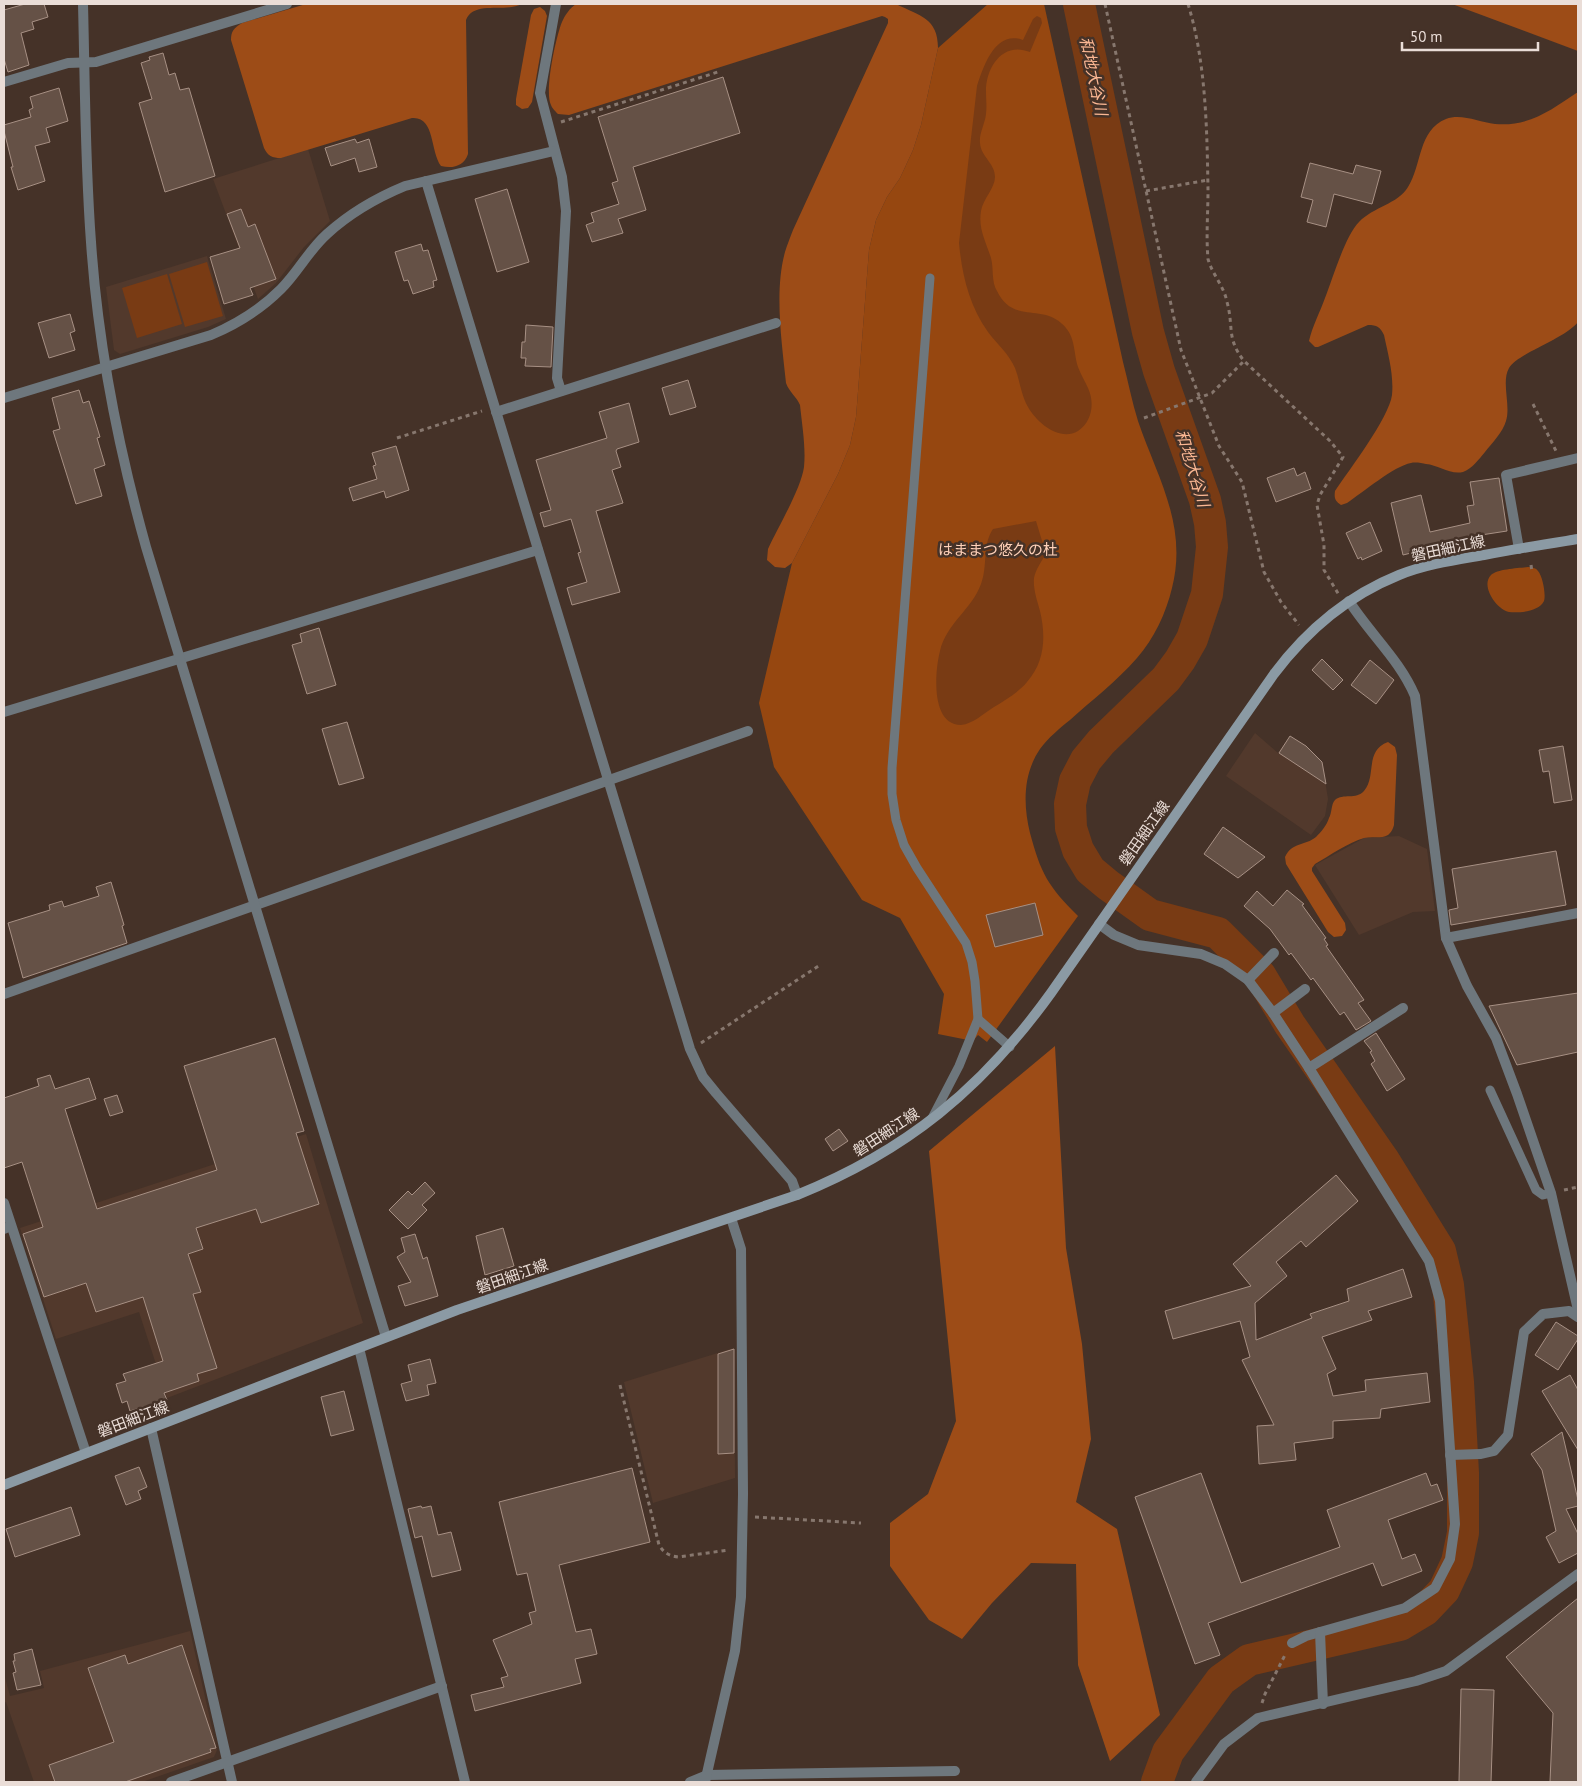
<svg xmlns="http://www.w3.org/2000/svg" width="1582" height="1786" font-family="'PT Sans','Noto Sans JP',sans-serif">
  <style>
    .built { fill: #52392c }
    .green { fill: #964710 }
    .forest { fill: #9d4c17 }
    .water { fill: #793b14 }
    .lines { fill: none; stroke-linecap: round; stroke-linejoin: round }
    .river { stroke: #793b14; stroke-width: 32 }
    .building { fill: #655146; stroke: #a79084 }
    .path { stroke: #87776e; stroke-width: 3; stroke-dasharray: 4 4; stroke-linecap: butt }
    .service { stroke: #6e777d; stroke-width: 9 }
    .minor { stroke: #6e777d; stroke-width: 10 }
    .tertiary { stroke: #6e777d; stroke-width: 10 }
    .secondary { stroke: #8b9aa4; stroke-width: 10 }
    .labels { text-anchor: middle; dominant-baseline: central; stroke-width: 5; stroke-linejoin: round; paint-order: stroke }
    .street-label { font-size: 15px; fill: #eaddd7; stroke: #453228 }
    .park-label { font-size: 15px; fill: #ffd1b9; stroke: #453228 }
    .water-label { font-size: 16px; font-style: italic; fill: #fbb793; stroke: #453228 }
  </style>
  <rect width="100%" height="100%" fill="#453228"/>
  <g class="built">
    <polygon points="308,149 330,221 304,247 276,283 258,299 213,179"/>
    <polygon points="207,256 226,319 208,327 120,354 114,350 106,287"/>
    <polygon points="1255,733 1278,753 1290,736 1306,746 1322,762 1328,799 1325,816 1311,835 1226,776"/>
    <polygon points="1399,836 1427,849 1435,911 1413,912 1359,935 1315,865 1364,838"/>
    <polygon points="306,1134 363,1323 167,1398 139,1312 56,1339 20,1228"/>
    <polygon points="734,1348 735,1478 653,1503 624,1382"/>
    <polygon points="190,1631 217,1750 214,1757 142,1782 34,1782 6,1702 4,1703 4,1674 10,1696 44,1688 40,1671"/>
  </g>
  <g class="green">
    <path d="M988 4H1044L1123 362C1128 381 1132 402 1138 421 1157 477 1188 525 1172 588 1166 613 1154 639 1137 658 1117 681 1092 700 1070 720 1060 728 1048 738 1040 749 1023 774 1023 804 1030 833 1041 874 1048 886 1078 916L987 1042 978 1035 973 1041 938 1034 944 994 900 918 862 900 774 767 759 703 792 563 838 474 850 445 856 417 869 250 876 220 887 197 900 178 913 150 921 125 938 48Z"/>
    <path d="M1528 567C1532 567 1536 568 1538 571 1543 577 1546 595 1544 601 1539 612 1518 613 1509 612 1497 610 1480 586 1491 575 1497 569 1519 568 1528 567Z"/>
  </g>
  <g class="forest">
    <path d="M306 4H522C504 13 474 0 466 20L468 154C464 166 453 169 441 166 430 151 435 116 412 118L281 158C272 158 268 156 264 148L231 40C231 31 234 28 242 23Z"/>
    <path d="M576 4H896C920 16 938 18 938 48L921 125 913 150 900 178 887 197 876 220 869 250 856 417 850 445 838 474 792 563 785 568 775 567 767 560 768 549C778 527 801 489 804 467 806 447 802 425 800 405 797 397 789 392 786 383 782 343 774 292 785 252 787 245 790 238 793 230L888 23V19L885 17 882 16 569 115 558 114C556 112 552 108 551 105 544 92 556 36 562 22 565 15 570 8 576 4Z"/>
    <polygon points="1452,4 1578,4 1578,51"/>
    <polygon points="540,7 545,11 547,16 532,102 528,108 522,109 516,105 516,99 531,15 534,9"/>
    <path d="M1578 92V322C1563 340 1518 353 1509 368 1501 382 1511 405 1506 421 1503 432 1492 443 1485 452 1479 459 1472 469 1463 472 1450 475 1438 465 1426 464 1422 463 1415 462 1411 463 1394 466 1362 493 1347 503L1341 505C1335 501 1334 498 1335 491 1349 470 1389 418 1392 395 1394 375 1388 354 1384 335 1380 327 1377 325 1368 325L1318 347H1315L1309 341C1312 327 1320 312 1325 298 1333 278 1345 236 1359 222 1373 207 1398 204 1408 187 1422 165 1418 130 1446 119 1461 113 1479 122 1495 124 1529 127 1551 110 1578 92Z"/>
    <path d="M1388 742 1395 747 1397 755 1394 825C1393 828 1392 832 1388 835 1381 839 1372 836 1364 838 1349 842 1329 856 1315 864L1312 868V871L1345 923 1346 930 1342 936 1334 937 1328 932 1286 864 1285 857C1292 842 1305 846 1316 837 1321 832 1327 825 1329 818 1332 813 1331 804 1335 800 1343 793 1356 800 1364 791 1377 776 1364 751 1388 742Z"/>
    <polygon points="1055,1046 1066,1248 1082,1344 1091,1439 1076,1502 1117,1529 1160,1715 1110,1761 1078,1665 1076,1564 1031,1563 992,1603 962,1639 929,1620 890,1566 890,1523 928,1494 956,1421 929,1151"/>
  </g>
  <g class="water">
    <path d="M1037 16 1041 18 1042 23 1030 52C1003 41 986 67 986 91 986 99 987 106 986 114 985 124 979 133 980 143 981 157 995 163 995 177 995 188 983 199 981 211 978 229 986 242 991 258 994 269 991 281 997 291 1012 323 1041 305 1061 323 1076 335 1073 351 1078 367 1081 375 1085 381 1088 388 1095 403 1092 422 1078 431 1060 442 1037 423 1028 407 1021 395 1020 381 1015 368 1009 354 997 344 988 332 969 305 962 275 959 243L977 86C984 64 996 30 1023 40L1033 19Z"/>
    <polygon points="207,262 223,316 185,327 169,274"/>
    <polygon points="167,274 182,324 137,338 122,288"/>
    <path d="M1036 521 1046 554C1041 562 1036 569 1034 578 1033 589 1037 600 1040 611 1046 636 1045 662 1027 682 1018 693 1005 700 994 707 984 713 973 724 961 725 930 725 935 670 940 651 946 624 972 609 981 584 988 566 982 545 993 529Z"/>
  </g>
  <g class="lines">
    <polyline class="river" points="1079,4 1148,332 1159,371 1205,500 1210,523 1212,547 1207,594 1192,639 1180,660 1166,679 1101,742 1086,760 1075,781 1070,804 1071,828 1078,850 1090,870 1108,885 1150,915 1218,933 1260,975 1290,1025 1383,1159 1440,1251 1448,1285 1458,1382 1463,1473 1463,1533 1457,1562 1444,1590 1425,1610 1400,1625 1249,1660 1221,1680 1168,1752 1157,1782"/>
  </g>
  <g class="building">
    <polygon points="25,4 44,4 48,17 32,22 34,29 21,33 29,65 8,72 4,59 4,10"/>
    <polygon points="163,53 169,75 175,73 180,90 189,88 215,176 165,192 139,103 152,99 141,63 150,60 149,57"/>
    <polygon points="723,77 740,133 633,167 646,210 618,219 623,233 592,242 586,225 594,222 591,213 619,204 612,183 618,181 598,117"/>
    <polygon points="59,88 68,121 46,128 50,142 35,146 45,181 18,190 11,167 13,167 4,131 4,125 31,117 29,110 33,108 30,97"/>
    <polygon points="355,139 357,143 369,139 377,167 359,172 355,158 331,166 325,148"/>
    <polygon points="1310,163 1353,174 1356,165 1381,171 1372,204 1334,194 1326,227 1307,222 1313,200 1301,197"/>
    <polygon points="507,189 529,262 497,272 475,199"/>
    <polygon points="241,209 248,227 255,224 276,279 250,288 253,295 224,304 210,257 240,248 227,214"/>
    <polygon points="421,244 423,251 428,250 437,280 433,281 434,287 413,294 408,280 404,281 395,252"/>
    <polygon points="70,314 75,331 70,333 75,350 49,358 38,323"/>
    <polygon points="526,325 553,327 551,367 525,366 526,358 521,358 522,342 525,342"/>
    <polygon points="688,380 696,407 670,415 662,388"/>
    <polygon points="79,390 83,403 89,401 100,437 97,438 105,465 94,469 102,496 76,504 53,431 60,429 52,398"/>
    <polygon points="629,403 639,442 617,449 616,451 621,467 612,470 623,503 596,511 620,592 572,605 567,588 587,582 578,553 581,552 571,519 544,527 540,513 551,510 536,460 607,438 599,412"/>
    <polygon points="396,446 409,490 386,498 384,491 353,501 349,488 377,479 373,466 376,465 372,453"/>
    <polygon points="1294,468 1297,476 1305,472 1311,489 1276,502 1267,478"/>
    <polygon points="1499,478 1507,531 1481,535 1481,537 1455,544 1455,542 1403,555 1391,503 1421,495 1430,532 1470,523 1467,506 1474,505 1470,482"/>
    <polygon points="1370,522 1382,551 1362,560 1361,557 1358,559 1346,533"/>
    <polygon points="319,628 336,685 307,694 292,645 302,642 300,634"/>
    <polygon points="1322,659 1343,680 1333,690 1312,670"/>
    <polygon points="1370,660 1394,680 1376,704 1351,685"/>
    <polygon points="347,722 364,778 339,785 322,729"/>
    <polygon points="1290,736 1306,746 1322,762 1326,784 1279,753"/>
    <polygon points="1563,746 1572,800 1554,803 1549,771 1543,772 1539,750"/>
    <polygon points="1223,827 1265,857 1238,878 1204,854"/>
    <polygon points="1556,851 1566,905 1451,925 1449,910 1458,908 1452,869"/>
    <polygon points="111,882 124,925 122,926 127,943 23,978 8,923 50,910 49,905 62,901 64,907 99,896 96,887"/>
    <polygon points="1287,890 1304,904 1302,905 1326,938 1324,939 1328,945 1326,946 1364,1000 1358,1003 1371,1021 1356,1030 1344,1012 1340,1015 1313,978 1311,980 1291,953 1289,955 1270,929 1244,906 1257,891 1273,906"/>
    <polygon points="1035,903 1043,935 995,947 986,915"/>
    <polygon points="1578,993 1578,1052 1517,1065 1489,1006"/>
    <polygon points="1376,1033 1405,1079 1387,1091 1371,1064 1375,1061 1370,1052 1372,1051 1364,1041"/>
    <polygon points="275,1038 304,1131 296,1133 319,1204 261,1223 256,1209 196,1228 203,1249 188,1254 201,1292 193,1294 217,1368 197,1374 199,1381 164,1393 167,1400 130,1411 127,1401 122,1403 116,1384 126,1381 123,1374 163,1361 143,1297 96,1312 86,1283 44,1297 23,1234 43,1227 22,1162 4,1168 4,1098 39,1086 37,1079 50,1075 55,1089 89,1078 96,1099 65,1109 97,1209 217,1170 184,1066"/>
    <polygon points="117,1095 123,1112 110,1116 104,1099"/>
    <polygon points="839,1129 848,1141 833,1151 825,1139"/>
    <polygon points="1336,1175 1358,1201 1306,1247 1301,1241 1276,1262 1287,1276 1255,1303 1256,1340 1312,1318 1310,1314 1349,1301 1347,1289 1403,1269 1412,1297 1368,1311 1372,1320 1322,1337 1336,1369 1327,1374 1333,1396 1366,1391 1365,1380 1427,1373 1430,1402 1381,1409 1380,1418 1333,1421 1333,1438 1294,1443 1296,1460 1259,1464 1257,1426 1274,1425 1242,1360 1250,1357 1240,1321 1173,1339 1165,1311 1251,1286 1233,1264"/>
    <polygon points="425,1182 435,1193 422,1205 427,1210 408,1229 389,1210 408,1191 412,1195"/>
    <polygon points="503,1228 514,1266 485,1275 476,1236"/>
    <polygon points="415,1234 423,1259 427,1257 438,1296 405,1306 398,1286 411,1282 397,1257 405,1252 401,1238"/>
    <polygon points="1556,1322 1578,1336 1578,1339 1558,1370 1535,1355"/>
    <polygon points="734,1349 734,1453 718,1454 718,1354"/>
    <polygon points="430,1359 436,1383 427,1385 429,1395 406,1401 401,1384 412,1381 408,1365"/>
    <polygon points="1570,1375 1578,1390 1578,1450 1542,1391"/>
    <polygon points="344,1391 354,1430 331,1436 321,1397"/>
    <polygon points="1562,1432 1578,1500 1578,1506 1566,1509 1578,1534 1578,1553 1559,1563 1546,1537 1556,1531 1542,1470 1531,1454"/>
    <polygon points="139,1467 147,1487 138,1491 141,1499 126,1505 115,1476"/>
    <polygon points="632,1468 650,1542 559,1565 576,1632 591,1629 597,1654 575,1659 581,1683 475,1711 471,1695 504,1687 501,1678 508,1676 493,1640 532,1624 529,1613 536,1611 527,1573 517,1575 499,1502"/>
    <polygon points="1201,1473 1241,1583 1340,1547 1327,1510 1426,1473 1431,1486 1437,1484 1443,1500 1388,1520 1402,1559 1415,1554 1422,1571 1382,1586 1373,1563 1208,1623 1220,1655 1195,1664 1135,1497"/>
    <polygon points="421,1506 422,1508 431,1506 438,1535 451,1532 461,1570 432,1577 422,1536 415,1538 408,1509"/>
    <polygon points="71,1507 80,1535 15,1557 6,1529"/>
    <polygon points="1578,1598 1578,1782 1550,1782 1553,1713 1506,1657"/>
    <polygon points="182,1645 216,1748 210,1749 211,1752 125,1782 55,1782 49,1765 114,1742 88,1668 125,1655 128,1664"/>
    <polygon points="32,1649 41,1685 17,1690 13,1673 16,1672 13,1661 15,1661 14,1654"/>
    <polygon points="1461,1689 1494,1690 1491,1782 1459,1782"/>
  </g>
  <g class="lines">
    <g class="path">
      <polyline points="1105,4 1181,350 1219,446 1242,482 1264,572 1281,602 1299,625"/>
      <path d="M1188 4C1206 62 1207 129 1208 190 1208 213 1206 236 1208 259 1212 274 1224 286 1227 302 1234 327 1226 338 1244 361L1330 441 1343 457 1320 495 1317 505 1324 545V570L1339 595"/>
      <polyline points="561,122 721,71"/>
      <polyline points="1146,191 1208,180"/>
      <polyline points="1533,404 1556,451"/>
      <polyline points="1144,418 1212,393 1244,361"/>
      <polyline points="397,438 482,411"/>
      <polyline points="1531,565 1532,572"/>
      <polyline points="701,1043 820,965"/>
      <polyline points="1564,1190 1578,1187"/>
      <path d="M620 1385 659 1545C664 1553 669 1556 678 1557L729 1550"/>
      <polyline points="755,1517 861,1523"/>
      <polyline points="1262,1703 1265,1694 1285,1655"/>
    </g>
    <g class="service">
      <polyline points="930,278 892,768 892,794 896,820 904,845 917,868 966,943 972,962 975,981 978,1019 959,1066 931,1120"/>
      <polyline points="978,1019 1010,1047"/>
      <polyline points="1490,1090 1536,1190 1543,1195 1551,1193"/>
    </g>
    <g class="minor">
      <polyline points="556,4 540,93 562,177 566,211 557,378 561,391"/>
      <polyline points="4,82 68,63 96,62 287,4"/>
      <polyline points="426,181 690,1049 703,1077 716,1093 792,1181 797,1195"/>
      <path d="M4 398 211 335C237 324 261 309 281 289 298 272 309 250 327 234 350 213 376 198 405 186L554 151"/>
      <polyline points="496,412 776,323"/>
      <polyline points="1519,549 1506,475 1578,458"/>
      <path d="M1349 601C1370 634 1400 660 1415 696L1446 938 1467 986 1496 1038 1517 1094 1551 1193 1578 1310"/>
      <polyline points="4,712 538,550"/>
      <polyline points="1099,924 1114,935 1138,945 1201,954 1225,964 1248,980 1273,1013 1309,1068 1429,1261 1440,1301 1455,1524 1450,1559 1435,1588 1405,1608 1306,1636 1292,1643"/>
      <polyline points="1446,938 1578,913"/>
      <polyline points="1248,980 1274,953"/>
      <polyline points="4,994 748,731"/>
      <polyline points="1273,1013 1305,989"/>
      <polyline points="1309,1068 1403,1008"/>
      <polyline points="4,1229 11,1226"/>
      <polyline points="359,1348 465,1782"/>
      <polyline points="151,1428 232,1782"/>
      <polyline points="1450,1455 1481,1454 1494,1451 1508,1435 1524,1332 1543,1314 1569,1311 1578,1317"/>
      <polyline points="1320,1632 1323,1704"/>
      <polyline points="171,1782 442,1686"/>
      <polyline points="690,1782 707,1775 955,1771"/>
      <polyline points="705,1782 735,1651 741,1597 743,1494 741,1249 731,1218"/>
      <polyline points="1196,1782 1224,1744 1258,1718 1416,1681 1446,1671 1578,1574"/>
    </g>
    <g class="tertiary">
      <path d="M83 4C85 83 85 163 91 242 98 346 118 447 146 547L386 1337"/>
      <polyline points="4,1203 86,1453"/>
    </g>
    <path class="secondary" d="M4 1485 457 1310 797 1195C906 1151 982 1089 1051 993L1274 674C1307 630 1347 596 1399 575 1426 564 1455 560 1484 555 1515 549 1547 544 1578 539"/>
  </g>
  <g class="labels">
    <g class="street-label">
      <text transform="translate(1448 548) rotate(-12)">磐田細江線</text>
      <text transform="translate(1144 833) rotate(-55)">磐田細江線</text>
      <text transform="translate(886 1132) rotate(-33)">磐田細江線</text>
      <text transform="translate(512 1276) rotate(-19)">磐田細江線</text>
      <text transform="translate(133 1419) rotate(-21)">磐田細江線</text>
    </g>
    <g class="park-label">
      <text x="998" y="549">はままつ悠久の杜</text>
    </g>
    <g class="water-label">
      <text transform="translate(1094 76) rotate(78)">和地大谷川</text>
      <text transform="translate(1193 468) rotate(73)">和地大谷川</text>
    </g>
  </g>
  <rect width="1582" height="1786" fill="none" stroke="#eaddd7" stroke-width="10"/>
  <path d="M1402 42v8h136v-8" fill="none" stroke="#eaddd7" stroke-width="2.5"/>
  <text x="1410" y="42" font-size="15" fill="#eaddd7" stroke="#453228" stroke-width="4" paint-order="stroke">50 m</text>
</svg>
